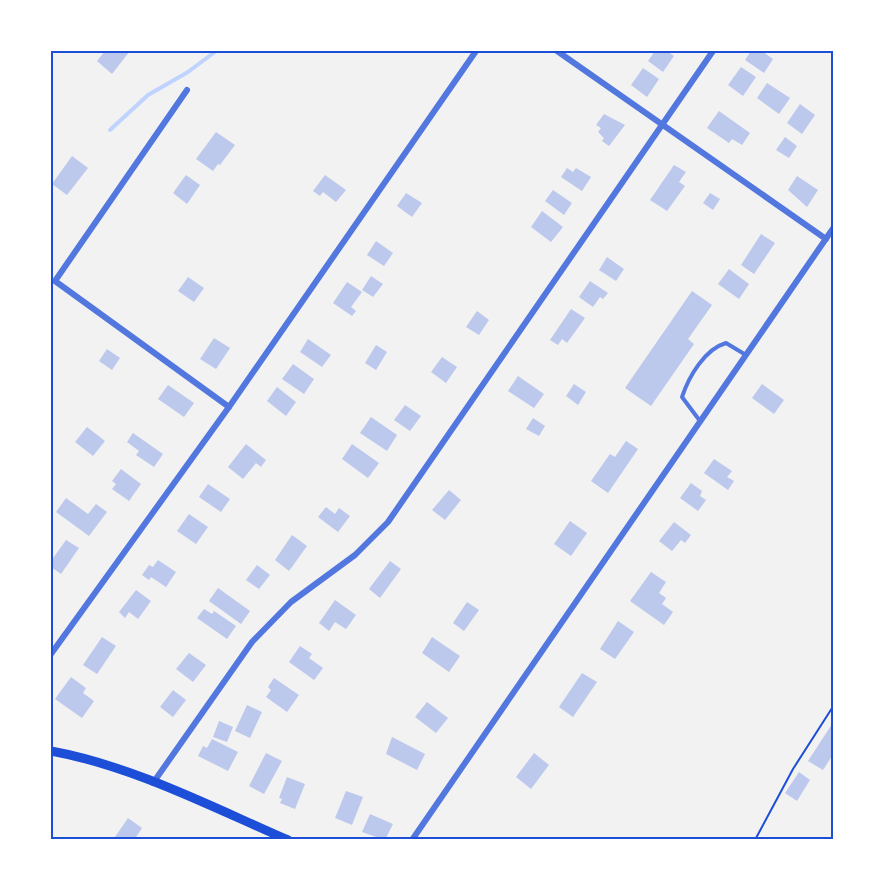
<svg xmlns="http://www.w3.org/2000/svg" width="885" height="891" font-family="Jost,sans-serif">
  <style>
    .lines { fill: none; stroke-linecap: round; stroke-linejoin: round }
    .stream { stroke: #bfd3fe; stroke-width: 4 }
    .building { fill: #bdc9ec }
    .path { stroke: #1d4ed8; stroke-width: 2 }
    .service { stroke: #5277de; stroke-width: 4 }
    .minor { stroke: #5277de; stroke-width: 6 }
    .secondary { stroke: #1d4ed8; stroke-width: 9 }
    .neatline { fill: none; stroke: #1d4ed8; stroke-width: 2 }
  </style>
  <rect width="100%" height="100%" fill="#f2f2f2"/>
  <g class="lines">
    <polyline class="stream" points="110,130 148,95 188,72 216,51"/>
  </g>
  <g class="building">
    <polygon points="105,51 130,51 112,74 97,61"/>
    <polygon points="655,51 667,51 674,56 663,72 648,61"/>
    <polygon points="751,51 762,51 773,59 764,73 745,60"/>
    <polygon points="741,67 756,77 743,96 728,85"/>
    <polygon points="643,68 659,79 647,97 631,85"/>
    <polygon points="767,83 790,98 779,114 757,98"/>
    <polygon points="800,104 815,115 802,134 787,123"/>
    <polygon points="719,111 750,133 742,145 732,139 729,143 707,128"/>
    <polygon points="604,114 625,125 609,146 602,141 604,138 598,132 601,128 596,125"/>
    <polygon points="216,132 235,145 220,165 218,164 213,171 196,159"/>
    <polygon points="785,137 797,146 789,158 776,150"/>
    <polygon points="72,156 88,168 67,195 52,184"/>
    <polygon points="674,165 686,172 679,182 685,186 667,211 650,200"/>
    <polygon points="567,168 573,172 576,168 591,177 582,191 561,177"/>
    <polygon points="186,175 200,185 187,204 173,193"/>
    <polygon points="325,175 346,190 336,202 323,192 320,196 313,191"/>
    <polygon points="797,176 818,190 807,207 788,190"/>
    <polygon points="553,190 572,203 564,215 545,201"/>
    <polygon points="406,193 422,203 412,217 397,206"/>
    <polygon points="710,193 720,199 713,210 703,203"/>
    <polygon points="542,211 563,227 551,242 531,227"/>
    <polygon points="761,234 775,243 754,274 741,265"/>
    <polygon points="376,241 393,253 384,266 367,255"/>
    <polygon points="607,257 624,269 616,281 599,270"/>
    <polygon points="729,269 749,284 739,299 718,284"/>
    <polygon points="371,276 383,284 373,297 362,290"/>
    <polygon points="188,277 204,288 194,302 178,291"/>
    <polygon points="590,281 608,293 603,299 600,297 593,307 579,297"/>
    <polygon points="347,282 362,292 351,307 356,311 352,316 333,303"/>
    <polygon points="692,291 712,305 688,339 694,344 651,406 625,388"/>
    <polygon points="571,309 585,318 567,343 562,339 558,345 550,340"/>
    <polygon points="477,311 489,320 479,335 466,327"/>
    <polygon points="214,338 230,348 216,369 200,359"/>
    <polygon points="308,339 331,355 322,367 300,352"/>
    <polygon points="376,345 387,352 376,370 365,363"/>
    <polygon points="107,349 120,358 112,370 99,361"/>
    <polygon points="442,357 457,367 446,383 431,372"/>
    <polygon points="293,364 314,379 304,394 282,379"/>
    <polygon points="518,376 544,394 534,408 508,391"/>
    <polygon points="574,384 586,392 578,405 566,396"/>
    <polygon points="762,384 784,400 774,414 752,398"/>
    <polygon points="168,385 194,403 184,417 158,399"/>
    <polygon points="277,387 296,402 286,416 267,401"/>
    <polygon points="405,405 421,416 410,431 394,420"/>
    <polygon points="371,417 397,435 387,451 360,433"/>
    <polygon points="533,418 545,426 539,436 526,429"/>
    <polygon points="87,427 105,441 93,456 75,442"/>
    <polygon points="133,433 163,454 154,467 136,455 139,451 127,442"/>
    <polygon points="626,441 638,449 608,493 591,481 610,454 615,457"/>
    <polygon points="246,444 266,460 261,467 256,463 243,479 228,467"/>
    <polygon points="352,444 379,463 368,478 342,459"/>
    <polygon points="714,459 732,471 727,477 734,481 728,490 704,473"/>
    <polygon points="121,469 141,484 129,501 112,489 116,484 112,481"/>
    <polygon points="691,483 702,491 700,496 706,500 698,511 680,498"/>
    <polygon points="208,484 230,499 221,512 199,497"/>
    <polygon points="449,490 461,500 445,520 432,510"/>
    <polygon points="66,498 88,514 96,504 107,512 89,536 56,512"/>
    <polygon points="326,507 335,514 339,508 350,516 338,532 318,517"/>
    <polygon points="189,514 208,527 196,544 177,531"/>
    <polygon points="570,521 587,533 571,556 554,544"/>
    <polygon points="674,522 691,535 685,543 681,540 672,551 659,541"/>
    <polygon points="292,535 307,546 289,571 275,560"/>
    <polygon points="66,540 79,548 61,574 51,567 51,561"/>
    <polygon points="158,560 176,572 166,587 151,577 149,580 142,575 149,565 153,567"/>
    <polygon points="390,561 401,569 380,598 369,589"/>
    <polygon points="257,565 270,575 259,589 246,580"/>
    <polygon points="651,572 666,582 659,593 666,598 662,604 673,612 664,625 630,601"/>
    <polygon points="218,588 250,611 241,624 209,601"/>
    <polygon points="136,590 151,601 138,619 129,612 125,618 119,612"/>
    <polygon points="335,600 356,615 346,629 335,622 329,631 319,623"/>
    <polygon points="467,602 479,610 464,631 453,623"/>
    <polygon points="204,609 212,614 214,611 236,626 227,639 197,618"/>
    <polygon points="618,621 634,632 615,659 600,649"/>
    <polygon points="102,637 116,646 97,674 83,665"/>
    <polygon points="432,637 460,656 449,672 422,653"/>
    <polygon points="300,646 312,654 309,658 323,668 314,680 289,662"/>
    <polygon points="189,653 206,665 193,682 176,669"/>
    <polygon points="582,673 597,682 573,717 559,707"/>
    <polygon points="71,677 86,688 83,693 94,701 82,718 55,699"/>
    <polygon points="274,678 299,695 287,712 266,697 271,690 268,687"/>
    <polygon points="173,690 186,700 173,717 160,707"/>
    <polygon points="427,702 448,718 436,733 415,717"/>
    <polygon points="247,705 262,712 250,738 235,731"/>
    <polygon points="219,721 233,727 227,742 213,737"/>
    <polygon points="834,721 834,753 823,770 808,761"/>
    <polygon points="392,737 425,754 417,770 386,754"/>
    <polygon points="212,739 238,752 228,771 198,756 203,746 207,748"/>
    <polygon points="266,753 282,761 264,794 249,786"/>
    <polygon points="534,753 549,765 531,789 516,777"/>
    <polygon points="799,772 810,780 797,801 785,793"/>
    <polygon points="287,777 305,784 295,809 280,803 282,799 279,798"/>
    <polygon points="346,791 363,797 352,825 335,818"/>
    <polygon points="370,814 393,824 385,840 362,832"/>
    <polygon points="128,818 142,828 134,840 119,840 115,837"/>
  </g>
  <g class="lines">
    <polyline class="path" points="755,840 793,769 834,705"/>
    <path class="service" d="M700 421 682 397C689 376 705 349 726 343L746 355"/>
    <g class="minor">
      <polyline points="557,51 826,239"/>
      <polyline points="187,90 55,281 229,407"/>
      <polyline points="51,654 229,407 476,51"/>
      <polyline points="153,783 252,642 291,602 355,555 388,522 713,51"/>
      <polyline points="412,840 834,227"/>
    </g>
    <path class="secondary" d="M51 751C133 766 212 807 288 840"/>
  </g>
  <rect width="885" height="891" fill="none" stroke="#ffffff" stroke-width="105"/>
  <rect x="52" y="52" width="780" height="786" class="neatline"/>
</svg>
